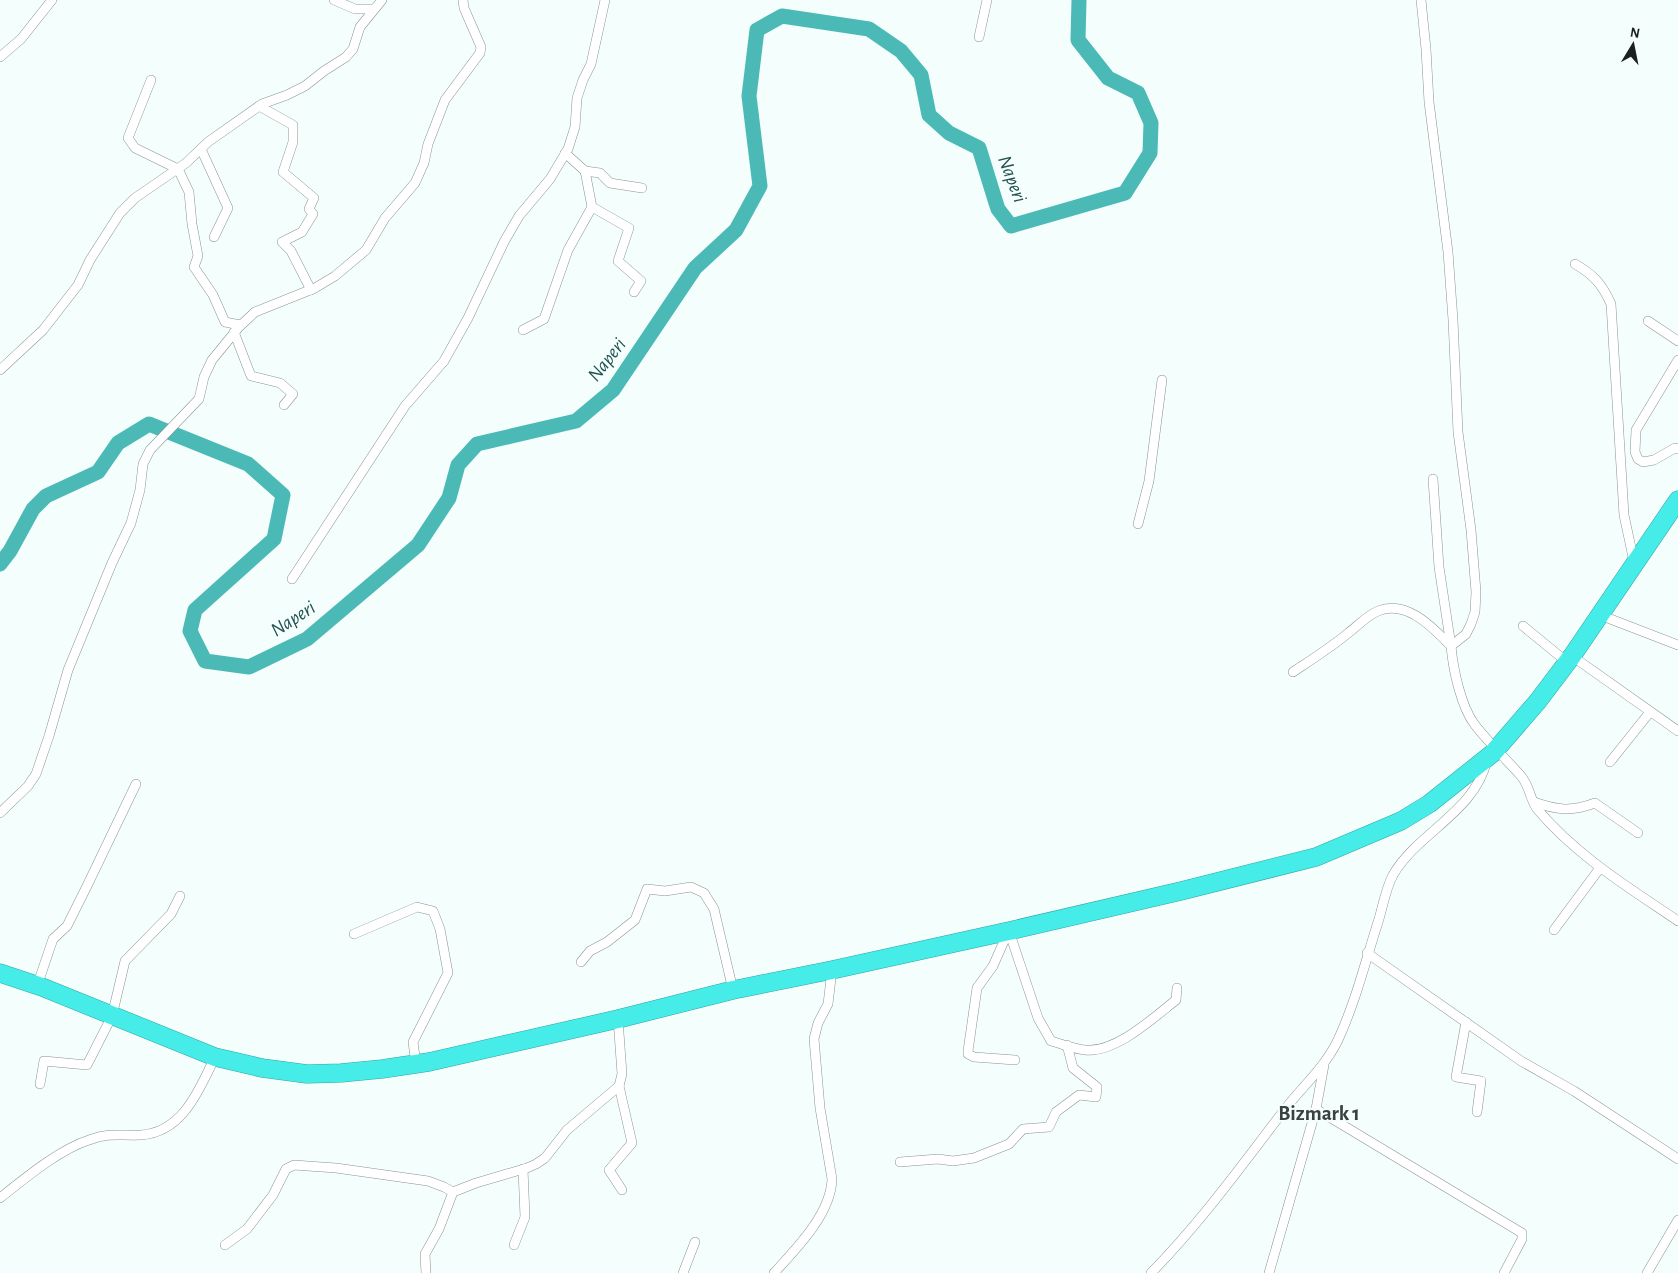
<svg xmlns="http://www.w3.org/2000/svg" width="1678" height="1273" font-family="'Alegreya Sans',sans-serif">
  <style>
    .lines { fill: none; stroke-linecap: round; stroke-linejoin: round }
    .river { stroke: #4bbab6; stroke-width: 15 }
    .street-casing { stroke: #8b9393; stroke-width: 10 }
    .highway-casing { stroke: #37a4a2; stroke-width: 19 }
    .street { stroke: #fff; stroke-width: 9 }
    .highway { stroke: #45ece8; stroke-width: 18 }
    .labels { text-anchor: middle; dominant-baseline: central; stroke-width: 4.5; stroke-linejoin: round; paint-order: stroke }
    .water-label { font-size: 20px; font-style: italic; fill: #235351; stroke: #f4fefd }
    .quarter-label { font-size: 21px; font-weight: bold; fill: #3a4141; stroke: #f4fefd }
  </style>
  <rect width="100%" height="100%" fill="#f4fefd"/>
  <g class="lines">
    <polyline class="river" points="0,564 10,551 33,509 46,496 98,472 118,443 149,424 248,464 283,495 274,539 195,610 190,631 205,661 249,667 307,639 418,545 449,498 458,465 477,444 576,421 613,390 695,268 736,230 760,186 749,96 757,30 782,16 869,29 901,51 921,75 929,115 949,133 979,148 996,203 998,209 1011,226 1125,193 1150,153 1151,123 1138,93 1108,78 1078,40 1079,0"/>
    <g class="street-casing">
      <g id="street">
        <polyline points="334,0 355,9 374,9"/>
        <path d="M1421 0 1426 49 1429 102 1448 252 1453 320 1458 432 1471 530 1476 592 1475 612 1471 624 1466 634 1451 646C1453 669 1461 707 1475 725 1489 743 1506 759 1521 776 1530 786 1530 801 1538 810 1577 856 1628 887 1678 921"/>
        <polyline points="979,37 987,0"/>
        <polyline points="0,57 21,39 52,0"/>
        <polyline points="151,80 128,138 135,148 178,169 189,192 192,224 198,256 194,267 213,295 225,322 240,325"/>
        <polyline points="259,106 293,125 293,142 283,172 314,198 309,209 313,214 302,232 282,242 291,251 311,290"/>
        <polyline points="201,149 228,208 214,237"/>
        <polyline points="585,171 600,173 610,183 642,188"/>
        <polyline points="592,207 629,228 618,261 641,281 634,292"/>
        <path d="M1575 264C1594 275 1602 284 1611 304L1624 515 1634 562"/>
        <polyline points="1648,321 1678,341"/>
        <polyline points="523,330 544,319 568,250 592,207 585,171 565,153"/>
        <polyline points="234,332 251,376 280,383 293,394 284,405"/>
        <polyline points="1678,360 1636,430 1635,452 1638,459 1643,462 1654,460 1675,448 1678,449"/>
        <polyline points="0,370 43,330 78,285 90,260 120,213 135,198 186,163 208,142 262,104 287,95 305,86 324,71 346,57 353,49 360,27 382,0"/>
        <polyline points="1433,479 1439,567 1451,646"/>
        <polyline points="1138,524 1149,481 1162,380"/>
        <polyline points="292,579 405,406 444,361 468,318 504,242 519,216 550,179 568,149 575,127 577,98 583,80 591,64 605,0"/>
        <polyline points="1600,615 1678,645"/>
        <polyline points="1523,626 1567,662"/>
        <polyline points="1572,656 1678,731"/>
        <path d="M1293 672C1311 660 1330 648 1347 634 1358 626 1366 616 1378 611 1407 599 1433 628 1451 646"/>
        <polyline points="1610,762 1650,712"/>
        <path d="M1534 802C1557 810 1571 812 1595 803L1638 833"/>
        <polyline points="0,813 28,786 36,774 49,736 68,670 112,563 131,523 140,490 143,464 150,450 199,399 204,377 212,360 239,327 255,312 315,288 335,276 366,250 385,218 415,183 424,163 428,144 445,100 480,53 481,47 464,8 463,0"/>
        <polyline points="1554,930 1600,868"/>
        <path d="M1009 931 1038 1018 1051 1041C1062 1044 1074 1049 1085 1050 1116 1053 1153 1018 1176 1000L1177 988"/>
        <polyline points="1008,932 993,966 977,988 968,1051 968,1054 974,1057 1015,1060"/>
        <polyline points="354,934 417,907 433,911 440,929 448,973 413,1042 416,1064"/>
        <polyline points="1367,953 1521,1061 1574,1091 1678,1159"/>
        <polyline points="581,962 590,951 607,942 635,920 647,889 665,891 691,887 704,893 714,909 733,990"/>
        <polyline points="37,986 53,939 67,926 87,886 136,784"/>
        <polyline points="1466,1022 1456,1077 1481,1081 1477,1112"/>
        <polyline points="40,1084 44,1061 87,1065 112,1016 125,961 171,914 180,896"/>
        <polyline points="619,1086 632,1143 609,1170 622,1190"/>
        <polyline points="1316,1109 1522,1233 1522,1239 1504,1273"/>
        <polyline points="900,1162 938,1159 953,1161 974,1158 1009,1144 1023,1129 1049,1127 1056,1112 1079,1095 1096,1097 1097,1087 1073,1068 1067,1045"/>
        <path d="M0 1198C24 1179 60 1149 89 1140 110 1132 120 1136 141 1135 183 1132 199 1090 215 1057"/>
        <polyline points="225,1245 247,1229 273,1195 286,1169 294,1165 336,1168 428,1181 444,1187 453,1192"/>
        <polyline points="514,1245 525,1217 523,1169"/>
        <polyline points="426,1273 425,1254 439,1229 453,1192 476,1183 527,1168 536,1164 545,1158 567,1130 619,1086 622,1074 618,1019"/>
        <polyline points="683,1273 695,1242"/>
        <path d="M774 1273C796 1249 831 1214 832 1179L820 1108 814 1039 818 1023 828 1004 832 970"/>
        <path d="M1151 1273C1201 1222 1242 1165 1285 1109 1303 1086 1325 1067 1338 1040 1356 1001 1366 959 1379 919 1383 905 1386 888 1393 875 1418 832 1475 812 1487 760"/>
        <polyline points="1269,1273 1316,1109 1324,1065"/>
        <polyline points="1647,1273 1678,1220"/>
      </g>
    </g>
    <g class="highway-casing">
      <polyline id="highway" points="0,973 42,987 215,1057 262,1068 307,1074 341,1073 382,1069 429,1062 618,1019 733,990 832,970 1009,931 1181,891 1316,857 1401,821 1429,804 1493,753 1538,701 1572,656 1678,500"/>
    </g>
    <use href="#street" class="street"/>
    <use href="#highway" class="highway"/>
  </g>
  <g class="labels">
    <g class="water-label">
      <text transform="translate(1012 179) rotate(69)">Naperi</text>
      <text transform="translate(607 360) rotate(-52)">Naperi</text>
      <text transform="translate(293 619) rotate(-33)">Naperi</text>
    </g>
    <g class="quarter-label">
      <text x="1319" y="1113">Bizmark 1</text>
    </g>
  </g>
  <g transform="translate(1633 45) rotate(10)" stroke="#f4fefd" stroke-width="4" paint-order="stroke">
  <path d="M0-4L9 19L0 12L-9 19Z" fill="#1c1f1f"/>
  <text y="-8" font-size="14" font-weight="bold" text-anchor="middle" fill="#1c1f1f">N</text>
  </g>
</svg>
